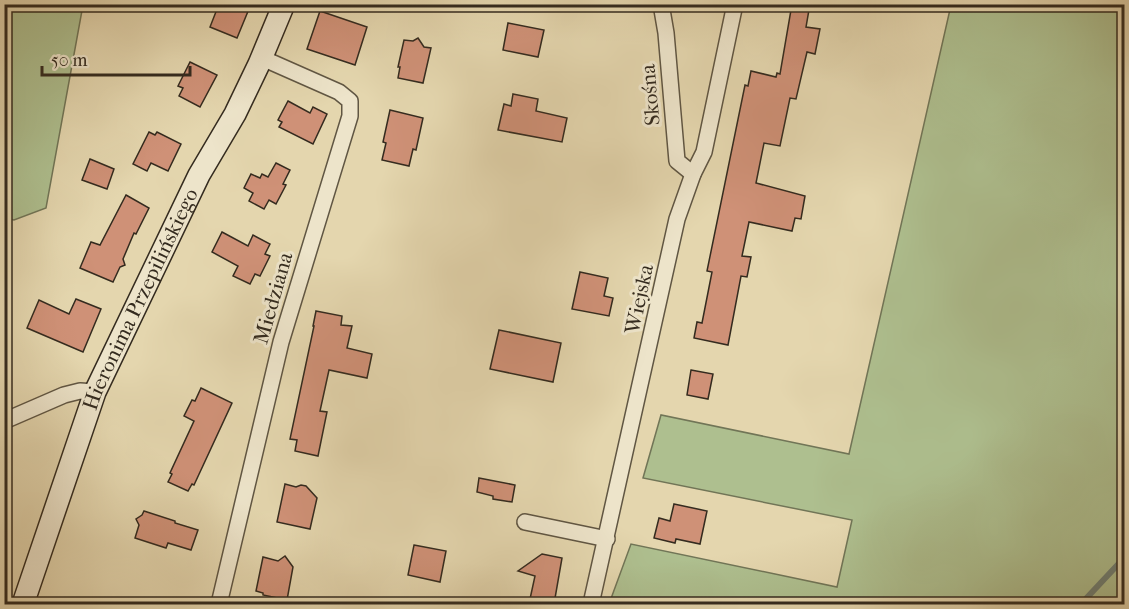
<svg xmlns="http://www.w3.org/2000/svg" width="1129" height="609" font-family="'IM FELL French Canon',serif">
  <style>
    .green { fill: #aebf8f; stroke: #717557; stroke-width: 1.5 }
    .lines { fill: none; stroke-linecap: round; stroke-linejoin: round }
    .stream { stroke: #6f8076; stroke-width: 6 }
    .building { fill: #cf9177; stroke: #342b1f; stroke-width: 1.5 }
    .street-casing { stroke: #605643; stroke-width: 18 }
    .secondary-casing { stroke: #342b1f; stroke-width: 24 }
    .street { stroke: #ede4ca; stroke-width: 15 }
    .secondary { stroke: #ede4ca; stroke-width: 21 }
    .labels { text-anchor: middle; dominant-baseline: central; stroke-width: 6; stroke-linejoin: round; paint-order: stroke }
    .street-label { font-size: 21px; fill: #342b1f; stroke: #ede4ca }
  </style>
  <rect width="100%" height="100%" fill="#e4d6ae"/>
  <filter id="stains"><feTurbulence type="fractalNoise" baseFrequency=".00333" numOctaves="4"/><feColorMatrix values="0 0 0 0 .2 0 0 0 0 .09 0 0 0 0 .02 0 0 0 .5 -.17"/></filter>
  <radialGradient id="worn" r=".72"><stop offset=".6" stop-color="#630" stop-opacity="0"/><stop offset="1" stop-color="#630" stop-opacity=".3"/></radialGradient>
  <g class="green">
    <polygon points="4,5 83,5 46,208 14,220 4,218"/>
    <polygon points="951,5 1124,5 1124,604 609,604 631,544 837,587 852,520 643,478 661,415 849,454"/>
  </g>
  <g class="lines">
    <polyline class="stream" points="1081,604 1124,558"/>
  </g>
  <g class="building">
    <polygon points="219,4 251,4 237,38 210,27"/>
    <polygon points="792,4 810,4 806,27 820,29 815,54 807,52 796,99 790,98 780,146 764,143 756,183 805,196 801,219 795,218 792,231 749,222 742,256 751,257 747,277 741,276 728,345 694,338 697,322 702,323 712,272 707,271 745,85 748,86 751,71 776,77 777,73 780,74"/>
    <polygon points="320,11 367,27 355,65 307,49"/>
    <polygon points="508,23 544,30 538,57 503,50"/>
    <polygon points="418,38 424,47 431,48 423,83 398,78 400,67 398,67 404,40 413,41"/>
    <polygon points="190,62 217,75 200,107 179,96 183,88 178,86"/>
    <polygon points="513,94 538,99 536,111 567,118 562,142 498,130 504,104 511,106"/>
    <polygon points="288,101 310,113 313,107 327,114 313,144 279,127 282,122 278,120"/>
    <polygon points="390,110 423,118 416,150 413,149 409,166 382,160 386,143 383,142"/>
    <polygon points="149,132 155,135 157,132 181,144 168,171 151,163 147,171 133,164"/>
    <polygon points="90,159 114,169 107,189 82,180"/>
    <polygon points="276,163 290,170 283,184 286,185 276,204 269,200 264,209 249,201 253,193 244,188 251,174 260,178 262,174 268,177"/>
    <polygon points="126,195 149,208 136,234 134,233 123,259 125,265 120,267 113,282 80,268 91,242 100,245"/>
    <polygon points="222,232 248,246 253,235 270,244 265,254 270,256 260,276 255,274 250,284 233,276 238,266 212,252"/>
    <polygon points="580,272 608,278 604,296 613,298 609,316 572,309"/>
    <polygon points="76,299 101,309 83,352 27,328 39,300 69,314"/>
    <polygon points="316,311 342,316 341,325 352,326 347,348 372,354 367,378 329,370 320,411 327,412 318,456 295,451 297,440 290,439 314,326 313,326"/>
    <polygon points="499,330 561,343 553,382 490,369"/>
    <polygon points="691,370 713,374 708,399 687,395"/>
    <polygon points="201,388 232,403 194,485 192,484 188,491 168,482 172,474 170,473 194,421 184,416 192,400 195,401"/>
    <polygon points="479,478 515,485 512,502 493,499 493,496 477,492"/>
    <polygon points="285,484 296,487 301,485 306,486 317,498 310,529 277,522"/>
    <polygon points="674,504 707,511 700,544 676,539 675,543 654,538 659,518 670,521"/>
    <polygon points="144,511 175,521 175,523 198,530 191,550 168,543 166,548 135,538 139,525 136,519 142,515"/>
    <polygon points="414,545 446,551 440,582 408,575"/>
    <polygon points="542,554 562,558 554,604 530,599 535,576 518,571"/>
    <polygon points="285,556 293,567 287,600 263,595 263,593 256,591 263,557 278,561"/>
  </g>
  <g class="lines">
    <g class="street-casing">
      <g id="street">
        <polyline points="661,4 666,33 677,161 693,174"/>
        <polyline points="4,421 64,395 80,391 95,392"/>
        <polyline points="525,522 607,539"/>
        <polyline points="219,604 281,342 350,116 350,101 339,92 262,58"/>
        <polyline points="591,604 677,219 693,174 704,152 735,4"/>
      </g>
    </g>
    <g class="secondary-casing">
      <g id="secondary">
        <path id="s1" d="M23 604 95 392 199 175 235 114 259 64 284 4"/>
      </g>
    </g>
    <use href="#street" class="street"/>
    <use href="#secondary" class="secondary"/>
  </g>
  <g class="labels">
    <g class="street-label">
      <text transform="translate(650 95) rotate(-95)">Skośna</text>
      <text transform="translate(273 298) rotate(-74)">Miedziana</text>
      <text stroke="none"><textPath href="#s1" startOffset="327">Hieronima Przepilińskiego</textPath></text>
      <text transform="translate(639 299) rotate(-78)">Wiejska</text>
    </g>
  </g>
  <rect width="1129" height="609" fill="none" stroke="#e4d6ae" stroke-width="24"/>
  <rect x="6" y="6" width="1117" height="597" fill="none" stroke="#342b1f" stroke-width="3"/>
  <rect x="12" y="12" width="1105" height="585" fill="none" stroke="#342b1f" stroke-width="1.5"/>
  <path d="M42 66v9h148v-9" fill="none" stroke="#342b1f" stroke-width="3"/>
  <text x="51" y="66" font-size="18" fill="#342b1f" stroke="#ede4ca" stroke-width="4.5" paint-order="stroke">50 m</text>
  <rect width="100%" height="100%" filter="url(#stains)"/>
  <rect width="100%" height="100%" fill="url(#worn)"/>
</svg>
